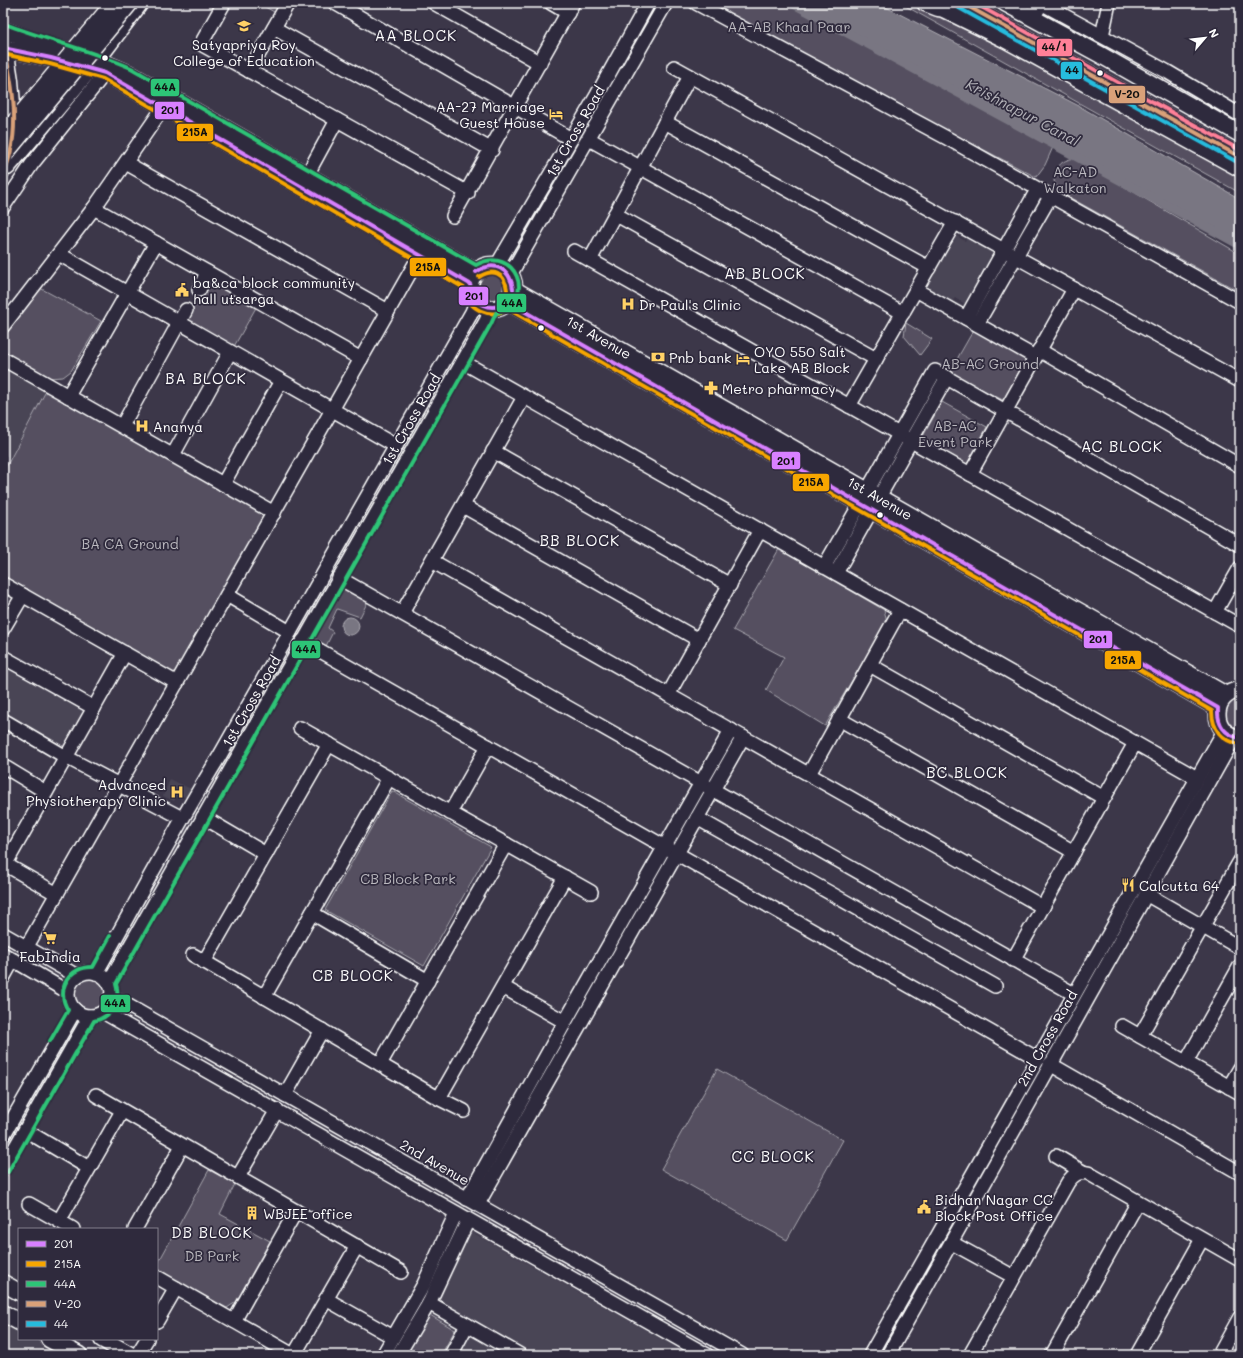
<svg xmlns="http://www.w3.org/2000/svg" width="1243" height="1358" font-family="Mali,sans-serif">
  <style>
    .built { fill: #494455 }
    .green { fill: #555060; stroke: #aaa8b0 }
    .water { fill: #797682; stroke: #afadb4 }
    .lines { fill: none; stroke-linecap: round; stroke-linejoin: round }
    .canal { stroke: #797682; stroke-width: 9 }
    .minor-casing { stroke: #fff; stroke-width: 16 }
    .major-casing { stroke: #fff; stroke-width: 19 }
    .minor { stroke: #2f2a3d; stroke-width: 13 }
    .major { stroke: #2f2a3d; stroke-width: 16 }
    .major-bridge-casing { stroke: #fff; stroke-width: 19; stroke-linecap: butt }
    .major-bridge { stroke: #2f2a3d; stroke-width: 16 }
    .bus-1-casing { stroke: #2f2a3d; stroke-width: 7 }
    .bus-2-casing { stroke: #2f2a3d; stroke-width: 7 }
    .bus-3-casing { stroke: #2f2a3d; stroke-width: 7 }
    .bus-4-casing { stroke: #2f2a3d; stroke-width: 7 }
    .bus-5-casing { stroke: #2f2a3d; stroke-width: 7 }
    .bus-6-casing { stroke: #2f2a3d; stroke-width: 7 }
    .bus-1 { stroke: #d880ff; stroke-width: 4 }
    .bus-2 { stroke: #f7a600; stroke-width: 4 }
    .bus-3 { stroke: #2dc577; stroke-width: 4 }
    .bus-4 { stroke: #d9a179; stroke-width: 4 }
    .bus-5 { stroke: #26bcdd; stroke-width: 4 }
    .bus-6 { stroke: #ff8098; stroke-width: 4 }
    .bus-dot { fill: #fff; stroke: #2f2a3d; stroke-width: 1.5 }
    .labels { text-anchor: middle; dominant-baseline: central; stroke-width: 3.5; stroke-linejoin: round; paint-order: stroke }
    .park-label { font-size: 14px; fill: #bbb9bf; stroke: #2f2a3d }
    .poi-label { font-size: 14px; fill: #fff; stroke: #2f2a3d; text-anchor: start }
    .street-label { font-size: 14px; fill: #fff; stroke: #2f2a3d }
    .neighbourhood-label { font-size: 15px; letter-spacing: 1px; fill: #fff; stroke: #2f2a3d }
    .water-label { font-size: 15px; font-style: italic; fill: #b5b4ba; stroke: #2f2a3d }
    .line-badge { stroke: #2f2a3d; stroke-width: 1.5 }
    .pale-badge-label { font-size: 11px; text-anchor: middle; font-weight: bold; fill: #111 }
  </style>
  <rect width="100%" height="100%" fill="#3c3749"/>
  <filter id="ink" filterUnits="userSpaceOnUse"><feTurbulence type="fractalNoise" baseFrequency=".025" numOctaves="2"/><feDisplacementMap in="SourceGraphic" scale="8" xChannelSelector="R" yChannelSelector="G"/><feConvolveMatrix kernelMatrix="1 2 1 2 8 2 1 2 1" color-interpolation-filters="sRGB"/></filter>
  <g filter="url(#ink)">
    <g class="built">
      <polygon points="969,233 996,249 989,259 993,262 967,305 955,298 952,302 926,287 957,236 965,241"/>
      <polygon points="3,363 46,391 11,458 3,454"/>
      <polygon points="3,660 91,709 64,753 3,716"/>
      <polygon points="170,779 191,789 187,798 178,794 174,801 163,796"/>
      <polygon points="466,1229 479,1236 690,1355 394,1355"/>
      <polygon points="3,1317 19,1326 19,1339 43,1339 72,1355 3,1355"/>
    </g>
    <g class="green">
      <polygon points="258,3 282,3 276,13"/>
      <polygon points="703,3 788,3 1050,142 1053,147 1045,165 1036,177"/>
      <polygon points="900,3 978,19 1240,167 1240,193"/>
      <path d="M1075 158 1240 254V292L1060 192 1054 181C1057 166 1059 161 1075 158Z"/>
      <circle cx="490" cy="287" r="13"/>
      <polygon points="208,275 258,304 232,350 183,322"/>
      <polygon points="40,288 101,321 71,371 63,377 48,378 3,351 4,336"/>
      <polygon points="906,323 932,339 920,355 904,336"/>
      <polygon points="977,324 1029,354 1003,400 949,373"/>
      <polygon points="46,391 269,514 176,675 3,576 3,473"/>
      <polygon points="942,402 987,427 967,464 922,438"/>
      <polygon points="779,549 884,610 887,621 825,726 766,690 784,657 733,630"/>
      <polygon points="340,581 369,599 360,617 337,609 328,628 333,632 326,646 309,637"/>
      <path d="M1240 698V732L1226 723C1224 711 1226 701 1240 698Z"/>
      <polygon points="392,791 491,847 424,966 325,910"/>
      <circle cx="90" cy="995" r="17"/>
      <polygon points="717,1069 843,1140 787,1240 661,1169"/>
      <polygon points="209,1170 235,1184 220,1214 270,1241 236,1302 227,1308 157,1270 157,1265"/>
      <polygon points="425,1312 455,1330 441,1355 400,1355"/>
    </g>
    <g class="water">
      <polygon points="797,3 878,3 1079,106 1240,199 1240,245 1116,174 925,74"/>
      <circle cx="350" cy="626" r="9"/>
    </g>
    <g class="lines">
      <polyline class="canal" points="792,3 1240,245"/>
      <g class="minor-casing">
        <g id="minor">
          <polyline points="224,3 201,44 468,193"/>
          <polyline points="335,3 571,139"/>
          <polyline points="434,3 540,63"/>
          <polyline points="551,3 568,13"/>
          <polyline points="696,3 945,137 1240,302"/>
          <polyline points="1041,3 1166,71 1240,115"/>
          <polyline points="944,11 1005,41 1240,170"/>
          <polyline points="274,28 492,150"/>
          <polyline points="1102,36 1109,3"/>
          <polyline points="674,67 1240,381"/>
          <polyline points="249,71 288,3"/>
          <polyline points="665,122 929,268"/>
          <polyline points="589,139 903,313"/>
          <polyline points="126,163 388,311"/>
          <polyline points="307,175 337,120"/>
          <polyline points="3,207 32,164 105,73"/>
          <polyline points="94,208 361,359"/>
          <polyline points="615,214 876,359"/>
          <polyline points="453,216 573,3"/>
          <polyline points="574,251 1240,626"/>
          <polyline points="59,254 396,446"/>
          <polyline points="590,260 690,76"/>
          <polyline points="497,265 597,95 648,3"/>
          <polyline points="510,275 666,3"/>
          <polyline points="199,290 207,272"/>
          <polyline points="916,290 1035,357"/>
          <polyline points="966,318 1037,190"/>
          <polyline points="977,324 1050,197"/>
          <polyline points="3,326 94,208 163,108"/>
          <polyline points="1039,350 1240,466"/>
          <polyline points="3,359 274,513"/>
          <polyline points="463,362 1197,778"/>
          <polyline points="68,396 156,243"/>
          <polyline points="849,406 955,222"/>
          <polyline points="122,426 186,310"/>
          <polyline points="493,451 730,585"/>
          <polyline points="173,455 230,352"/>
          <polyline points="970,474 1074,289"/>
          <polyline points="223,484 281,381"/>
          <polyline points="867,491 935,371 1240,545"/>
          <polyline points="879,497 947,377"/>
          <polyline points="463,506 699,640"/>
          <polyline points="432,561 1043,907"/>
          <polyline points="824,567 860,504"/>
          <polyline points="836,573 871,511"/>
          <polyline points="339,578 1074,994"/>
          <polyline points="3,584 177,683"/>
          <polyline points="227,595 290,632"/>
          <polyline points="1215,612 1240,568"/>
          <polyline points="402,613 524,397"/>
          <polyline points="3,629 23,595"/>
          <polyline points="303,641 1038,1059"/>
          <polyline points="3,657 94,708"/>
          <polyline points="870,665 1104,798"/>
          <polyline points="668,695 760,530"/>
          <polyline points="839,719 1074,852"/>
          <polyline points="3,720 66,757 182,818"/>
          <polyline points="300,728 591,892"/>
          <polyline points="3,766 46,792"/>
          <polyline points="809,774 900,610"/>
          <polyline points="450,813 488,746"/>
          <polyline points="203,817 266,854"/>
          <polyline points="697,818 995,986"/>
          <polyline points="3,863 57,894"/>
          <polyline points="5,865 125,653"/>
          <polyline points="1146,894 1240,948"/>
          <polyline points="312,913 428,981"/>
          <polyline points="3,934 77,976"/>
          <polyline points="26,948 420,255"/>
          <polyline points="3,954 68,992"/>
          <polyline points="193,955 438,1098 464,1111"/>
          <polyline points="1013,960 1135,743"/>
          <polyline points="204,962 329,744"/>
          <circle cx="90" cy="994" r="22"/>
          <path d="M96 973C137 901 175 828 219 757L472 312 476 302"/>
          <polyline points="3,978 13,960"/>
          <polyline points="109,983 486,321 491,308"/>
          <polyline points="503,987 565,1022"/>
          <polyline points="111,996 742,1355"/>
          <polyline points="264,997 389,778"/>
          <polyline points="103,1012 707,1355"/>
          <polyline points="1122,1026 1240,1093"/>
          <polyline points="1140,1036 1240,861"/>
          <polyline points="1186,1062 1240,966"/>
          <polyline points="380,1064 506,844"/>
          <polyline points="1050,1064 1240,1173"/>
          <polyline points="1229,1087 1240,1068"/>
          <polyline points="96,1095 401,1272"/>
          <polyline points="285,1095 322,1030"/>
          <polyline points="439,1098 565,877"/>
          <polyline points="25,1130 89,1168"/>
          <polyline points="3,1136 75,1010"/>
          <polyline points="1056,1156 1083,1172"/>
          <polyline points="3,1169 90,1016"/>
          <polyline points="238,1177 277,1110"/>
          <polyline points="467,1199 565,1022 731,730"/>
          <polyline points="29,1204 73,1229"/>
          <polyline points="478,1204 743,737"/>
          <polyline points="59,1221 122,1111"/>
          <polyline points="135,1229 182,1146"/>
          <polyline points="952,1243 1014,1277"/>
          <polyline points="157,1277 293,1355"/>
          <polyline points="326,1299 393,1337"/>
          <polyline points="429,1303 520,1355"/>
          <polyline points="157,1321 176,1288"/>
          <polyline points="234,1321 296,1211"/>
          <polyline points="137,1355 147,1339"/>
          <polyline points="294,1355 357,1246"/>
          <polyline points="383,1355 424,1284 456,1213"/>
          <polyline points="398,1355 429,1303 468,1220"/>
          <polyline points="451,1355 467,1325"/>
          <polyline points="870,1355 1224,731"/>
          <polyline points="888,1355 1234,738"/>
          <path d="M970 1355 1068 1182C1073 1175 1078 1171 1088 1173L1240 1260"/>
          <polyline points="1052,1355 1138,1202"/>
          <polyline points="1137,1355 1202,1239"/>
          <polyline points="1219,1355 1240,1317"/>
        </g>
      </g>
      <g class="major-casing">
        <g id="major">
          <polyline points="925,3 938,8 974,12"/>
          <polyline points="962,3 1240,157"/>
          <polyline points="1005,3 1099,54 1240,134"/>
          <polyline points="1032,17 1040,3"/>
          <polyline points="3,30 35,42 97,60 128,73 476,272"/>
          <path d="M3 43C11 73 13 102 12 134"/>
          <polyline points="3,48 55,59"/>
          <polyline points="94,70 105,73 470,284"/>
          <polyline points="7,167 90,69 140,3"/>
          <circle cx="492" cy="287" r="22"/>
          <polyline points="513,289 1226,695"/>
          <polyline points="508,302 1218,708"/>
          <path d="M1240 690C1210 693 1210 735 1240 738"/>
          <polyline points="3,1283 19,1292"/>
          <polyline points="3,1313 19,1322"/>
          <polyline points="49,1339 79,1355"/>
          <polyline points="102,1339 130,1355"/>
        </g>
      </g>
      <use href="#minor" class="minor"/>
      <use href="#major" class="major"/>
      <g class="major-bridge-casing">
        <g id="major-bridge">
          <polyline points="3,136 114,3"/>
          <polyline points="3,156 130,3"/>
        </g>
      </g>
      <use href="#major-bridge" class="major-bridge"/>
      <g class="bus-1-casing">
        <g id="bus-1">
          <path d="M3 48 51 58 105 73 470 284C472 305 490 313 508 302L1218 708C1217 724 1224 735 1240 738"/>
          <path d="M476 272C494 260 510 268 513 289"/>
        </g>
      </g>
      <g class="bus-2-casing">
        <g id="bus-2">
          <path d="M3 54 50 64 103 79 464 288C466 309 490 320 508 309L1212 711C1212 729 1222 741 1239 744"/>
          <path d="M479 277C493 268 505 273 507 290"/>
        </g>
      </g>
      <g class="bus-3-casing">
        <g id="bus-3">
          <path d="M5 24C47 40 90 50 131 68L476 265C515 244 539 300 496 313L491 324 116 984C121 1001 112 1017 94 1021L8 1172"/>
          <path d="M50 1041 68 1010C55 990 69 966 93 967L110 936"/>
        </g>
      </g>
      <g class="bus-4-casing">
        <g id="bus-4">
          <polyline points="962,3 1240,157"/>
          <path d="M3 43C13 85 22 134 3 174"/>
        </g>
      </g>
      <g class="bus-5-casing">
        <polyline id="bus-5" points="959,8 1237,162"/>
      </g>
      <g class="bus-6-casing">
        <polyline id="bus-6" points="974,3 1240,150"/>
      </g>
      <use href="#bus-1" class="bus-1"/>
      <use href="#bus-2" class="bus-2"/>
      <use href="#bus-3" class="bus-3"/>
      <use href="#bus-4" class="bus-4"/>
      <use href="#bus-5" class="bus-5"/>
      <use href="#bus-6" class="bus-6"/>
    </g>
  </g>
  <defs>
    <g id="university-bare" transform="scale(1.08)"><path d="M0-5L7-2L0 1L-7-2ZM-4 1L0 2.5L4 1V4Q0 6-4 4Z" fill="#ffd166" stroke="#2f2a3d" stroke-width="2.5" paint-order="stroke"/></g>
    <g id="hotel-bare" transform="scale(1.08)"><path d="M-6-4.5h1.5V1H6V5H4.5V3h-9V5H-6ZM-4 0a1.8 1.8 0 1 1 3.6 0ZM.5 0V-2.5h3Q6-2.5 6 0Z" fill="#ffd166" stroke="#2f2a3d" stroke-width="2.5" paint-order="stroke"/></g>
    <g id="civic-bare" transform="scale(1.08)"><path d="M-.6-6.5H3V-4.5H.6V-3L4-1V1h2V6H-6V1h2V-1L-.6-3ZM-1.2 2.5V6h2.4V2.5Z" fill="#ffd166" stroke="#2f2a3d" stroke-width="2.5" paint-order="stroke"/></g>
    <g id="hospital-bare" transform="scale(1.08)"><path d="M-5-5h3v3.5h4V-5h3V5h-3V1.5h-4V5h-3Z" fill="#ffd166" stroke="#2f2a3d" stroke-width="2.5" paint-order="stroke"/></g>
    <g id="bank-bare" transform="scale(1.08)"><path d="M-6-4H6V4H-6ZM0-2.3a2.3 2.3 0 1 0 0 4.6a2.3 2.3 0 1 0 0-4.6Z" fill="#ffd166" stroke="#2f2a3d" stroke-width="2.5" paint-order="stroke"/></g>
    <g id="pharmacy-bare" transform="scale(1.08)"><path d="M-2-6h4v4h4v4h-4v4h-4v-4h-4v-4h4Z" fill="#ffd166" stroke="#2f2a3d" stroke-width="2.5" paint-order="stroke"/></g>
    <g id="restaurant-bare" transform="scale(1.08)"><path d="M-5-6h1v4h1v-4h1v4h1v-4h1v5L-1.5 .5V6h-2V.5L-5-1ZM5-6V6H3V1.5H1.5Q1.5-4 5-6Z" fill="#ffd166" stroke="#2f2a3d" stroke-width="2.5" paint-order="stroke"/></g>
    <g id="supermarket-bare" transform="scale(1.08)"><path d="M-6-5.5h2.5l.6 2H6L4.5 2H-2.5L-4.4-4H-6ZM-1.5 3.2a1.3 1.3 0 1 0 .1 0ZM3 3.2a1.3 1.3 0 1 0 .1 0Z" fill="#ffd166" stroke="#2f2a3d" stroke-width="2.5" paint-order="stroke"/></g>
    <g id="building-bare" transform="scale(1.08)"><path d="M-4-6H4V6H1V3H-1V6H-4ZM-2.5-4.3h1.7v1.8h-1.7ZM.8-4.3h1.7v1.8H.8ZM-2.5-1h1.7V.8h-1.7ZM.8-1h1.7V.8H.8Z" fill="#ffd166" stroke="#2f2a3d" stroke-width="2.5" paint-order="stroke"/></g>
  </defs>
  <g fill-rule="evenodd">
    <use href="#university-bare" x="244" y="26"/>
    <use href="#hotel-bare" x="556" y="114"/>
    <use href="#civic-bare" x="182" y="290"/>
    <use href="#hospital-bare" x="628" y="304"/>
    <use href="#bank-bare" x="658" y="357"/>
    <use href="#hotel-bare" x="743" y="359"/>
    <use href="#pharmacy-bare" x="711" y="388"/>
    <use href="#hospital-bare" x="142" y="426"/>
    <use href="#hospital-bare" x="177" y="792"/>
    <use href="#restaurant-bare" x="1128" y="885"/>
    <use href="#supermarket-bare" x="50" y="938"/>
    <use href="#civic-bare" x="924" y="1207"/>
    <use href="#building-bare" x="252" y="1213"/>
  </g>
  <g class="bus-dot">
    <circle cx="105" cy="58" r="3.5"/>
    <circle cx="1100" cy="73" r="3.5"/>
    <circle cx="541" cy="328" r="3.5"/>
    <circle cx="880" cy="515" r="3.5"/>
  </g>
  <g class="labels">
    <g class="park-label">
      <text x="789" y="26">AA-AB Khaal Paar</text>
      <text x="1075" y="171">AC-AD<tspan x="1075" dy="16">Walkaton</tspan></text>
      <text x="990" y="363">AB-AC Ground</text>
      <text x="955" y="425">AB-AC<tspan x="955" dy="16">Event Park</tspan></text>
      <text x="130" y="543">BA CA Ground</text>
      <text x="408" y="878">CB Block Park</text>
      <text x="212" y="1255">DB Park</text>
    </g>
    <g class="poi-label">
      <text x="244" y="44" text-anchor="middle">Satyapriya Roy<tspan x="244" dy="16">College of Education</tspan></text>
      <text x="545" y="106" text-anchor="end">AA-27 Marriage<tspan x="545" dy="16">Guest House</tspan></text>
      <text x="193" y="282">ba&amp;ca block community<tspan x="193" dy="16">hall utsarga</tspan></text>
      <text x="639" y="304">Dr Paul's Clinic</text>
      <text x="754" y="351">OYO 550 Salt<tspan x="754" dy="16">Lake AB Block</tspan></text>
      <text x="669" y="357">Pnb bank</text>
      <text x="722" y="388">Metro pharmacy</text>
      <text x="153" y="426">Ananya</text>
      <text x="166" y="784" text-anchor="end">Advanced<tspan x="166" dy="16">Physiotherapy Clinic</tspan></text>
      <text x="1139" y="885">Calcutta 64</text>
      <text x="50" y="956" text-anchor="middle">FabIndia</text>
      <text x="935" y="1199">Bidhan Nagar CC<tspan x="935" dy="16">Block Post Office</tspan></text>
      <text x="263" y="1213">WBJEE office</text>
    </g>
    <g class="street-label">
      <text transform="translate(575 131) rotate(-60)">1st Cross Road</text>
      <text transform="translate(599 337) rotate(30)">1st Avenue</text>
      <text transform="translate(411 419) rotate(-60)">1st Cross Road</text>
      <text transform="translate(880 498) rotate(30)">1st Avenue</text>
      <text transform="translate(251 701) rotate(-60)">1st Cross Road</text>
      <text transform="translate(1047 1038) rotate(-61)">2nd Cross Road</text>
      <text transform="translate(435 1162) rotate(30)">2nd Avenue</text>
    </g>
    <g class="neighbourhood-label">
      <text x="416" y="35">AA BLOCK</text>
      <text x="765" y="273">AB BLOCK</text>
      <text x="206" y="378">BA BLOCK</text>
      <text x="1122" y="446">AC BLOCK</text>
      <text x="580" y="540">BB BLOCK</text>
      <text x="967" y="772">BC BLOCK</text>
      <text x="353" y="975">CB BLOCK</text>
      <text x="773" y="1156">CC BLOCK</text>
      <text x="212" y="1232">DB BLOCK</text>
    </g>
    <g class="water-label">
      <text transform="translate(1023 112) rotate(28)">Krishnapur Canal</text>
    </g>
  </g>
  <g class="line-badge">
    <rect x="1036" y="38" width="37" height="19" rx="4" fill="#ff8098"/>
    <rect x="1060" y="61" width="23" height="19" rx="4" fill="#26bcdd"/>
    <rect x="150" y="78" width="30" height="19" rx="4" fill="#2dc577"/>
    <rect x="1108" y="85" width="38" height="19" rx="4" fill="#d9a179"/>
    <rect x="154" y="101" width="31" height="19" rx="4" fill="#d880ff"/>
    <rect x="176" y="123" width="38" height="19" rx="4" fill="#f7a600"/>
    <rect x="409" y="257" width="38" height="20" rx="4" fill="#f7a600"/>
    <rect x="458" y="286" width="31" height="20" rx="4" fill="#d880ff"/>
    <rect x="496" y="293" width="31" height="20" rx="4" fill="#2dc577"/>
    <rect x="771" y="451" width="30" height="19" rx="4" fill="#d880ff"/>
    <rect x="792" y="473" width="38" height="19" rx="4" fill="#f7a600"/>
    <rect x="1083" y="630" width="30" height="19" rx="4" fill="#d880ff"/>
    <rect x="291" y="640" width="30" height="19" rx="4" fill="#2dc577"/>
    <rect x="1104" y="650" width="38" height="20" rx="4" fill="#f7a600"/>
    <rect x="100" y="994" width="31" height="19" rx="4" fill="#2dc577"/>
  </g>
  <g class="pale-badge-label">
    <text x="1054" y="51">44/1</text>
    <text x="1072" y="74">44</text>
    <text x="165" y="91">44A</text>
    <text x="1127" y="98">V-20</text>
    <text x="170" y="114">201</text>
    <text x="195" y="136">215A</text>
    <text x="428" y="271">215A</text>
    <text x="474" y="300">201</text>
    <text x="512" y="307">44A</text>
    <text x="786" y="465">201</text>
    <text x="811" y="486">215A</text>
    <text x="1098" y="643">201</text>
    <text x="306" y="653">44A</text>
    <text x="1123" y="664">215A</text>
    <text x="115" y="1007">44A</text>
  </g>
  <rect width="1243" height="1358" fill="none" stroke="#2f2a3d" stroke-width="16"/>
  <rect x="8" y="8" width="1227" height="1342" fill="none" stroke="#fff" stroke-width="1.5" filter="url(#ink)"/>
  <rect x="18" y="1228" width="140" height="112" fill="#2f2a3d" stroke="#827f8b"/>
  <rect x="26" y="1241" width="20" height="6" fill="#d880ff" stroke="#827f8b"/>
  <text x="54" y="1248" font-size="12" fill="#ffffff">201</text>
  <rect x="26" y="1261" width="20" height="6" fill="#f7a600" stroke="#827f8b"/>
  <text x="54" y="1268" font-size="12" fill="#ffffff">215A</text>
  <rect x="26" y="1281" width="20" height="6" fill="#2dc577" stroke="#827f8b"/>
  <text x="54" y="1288" font-size="12" fill="#ffffff">44A</text>
  <rect x="26" y="1301" width="20" height="6" fill="#d9a179" stroke="#827f8b"/>
  <text x="54" y="1308" font-size="12" fill="#ffffff">V-20</text>
  <rect x="26" y="1321" width="20" height="6" fill="#26bcdd" stroke="#827f8b"/>
  <text x="54" y="1328" font-size="12" fill="#ffffff">44</text>
  <g transform="translate(1205 38) rotate(62)" stroke="#2f2a3d" stroke-width="3" paint-order="stroke">
  <path d="M0-3L7 15L0 10L-7 15Z" fill="#ffffff"/>
  <text y="-6" font-size="11" font-weight="bold" text-anchor="middle" fill="#ffffff">N</text>
  </g>
</svg>
